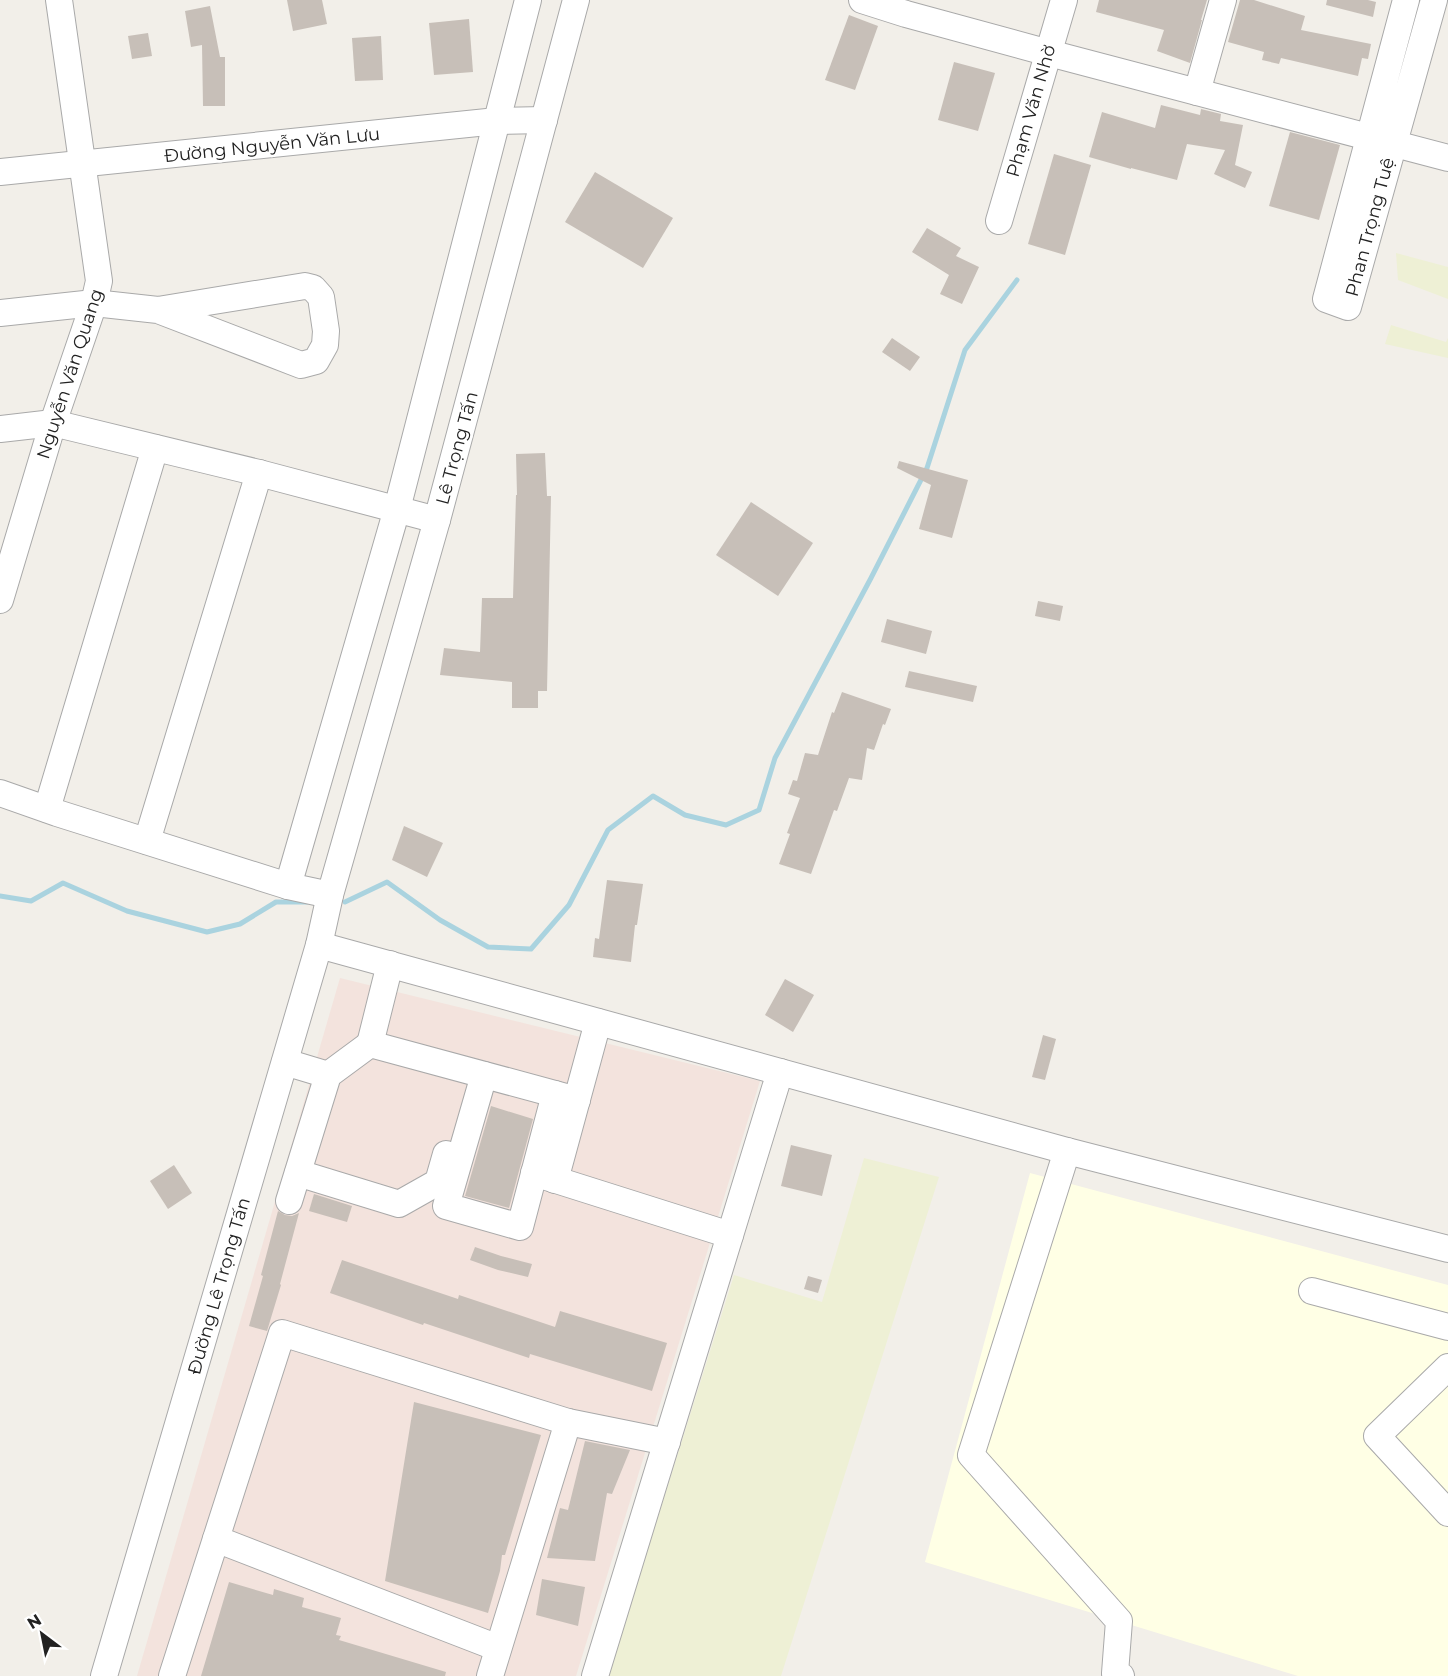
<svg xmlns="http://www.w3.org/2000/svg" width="1448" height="1676" font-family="Montserrat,sans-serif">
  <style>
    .education { fill: #ffffe5 }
    .military { fill: #f3e3dd }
    .farmland { fill: #eef0d5 }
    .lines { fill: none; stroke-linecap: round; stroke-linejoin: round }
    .stream { stroke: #aad3df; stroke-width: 5 }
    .building { fill: #c7bfb8 }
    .minor-casing { stroke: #a9a9a9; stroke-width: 28 }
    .minor { stroke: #fff; stroke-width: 26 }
    .labels { text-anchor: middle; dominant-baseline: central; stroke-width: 5; stroke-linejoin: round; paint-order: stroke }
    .street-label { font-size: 18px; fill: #222; stroke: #fff }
  </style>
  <rect width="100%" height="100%" fill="#f2efe9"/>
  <polygon class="education" points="1030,1173 1448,1285 1448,1676 1298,1676 925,1562"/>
  <polygon class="military" points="340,978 760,1081 576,1676 137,1676"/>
  <g class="farmland">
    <polygon points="1396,253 1448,267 1448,299 1398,280"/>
    <polygon points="1391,325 1446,342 1448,338 1448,358 1385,344"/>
    <polygon points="864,1158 939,1177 781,1676 608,1676 734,1275 822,1302"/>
  </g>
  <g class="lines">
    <g class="stream">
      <polyline points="0,896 31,901 63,883 127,911 207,932 240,924 276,902 307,902"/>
      <polyline points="345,902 387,882 440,920 488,947 531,949 569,905 608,830 653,796 685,815 726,825 759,810 775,758 871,578 927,468 965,350 1017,280"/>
    </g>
  </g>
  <g class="building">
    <polygon points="287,0 322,0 327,24 293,31"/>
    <polygon points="1099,0 1207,0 1201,20 1202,20 1190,63 1157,51 1164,30 1096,12"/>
    <polygon points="1240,0 1254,0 1305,16 1301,30 1371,44 1368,59 1362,58 1358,76 1281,58 1279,64 1262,60 1264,52 1228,42"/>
    <polygon points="1327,0 1368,0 1376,2 1373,17 1326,5"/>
    <polygon points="210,6 220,57 225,57 225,106 203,106 202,45 191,47 185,11"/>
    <polygon points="849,15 878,26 855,90 825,80"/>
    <polygon points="469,19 473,72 434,75 429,23"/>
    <polygon points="148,33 152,56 132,59 128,36"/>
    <polygon points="381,36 383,80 355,81 352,38"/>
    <polygon points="954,62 995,73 978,131 938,120"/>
    <polygon points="1161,105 1200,115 1201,109 1221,114 1220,121 1243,125 1235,165 1252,172 1245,188 1214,174 1225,150 1187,144 1177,180 1131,168 1131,169 1089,157 1102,112 1155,128"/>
    <polygon points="1290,132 1340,145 1319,220 1269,206"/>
    <polygon points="1054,154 1091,165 1065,255 1028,244"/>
    <polygon points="595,172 673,218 643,268 565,222"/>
    <polygon points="927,228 961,248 956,256 979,267 962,304 940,294 949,275 912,252"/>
    <polygon points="892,338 920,357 910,371 882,352"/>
    <polygon points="545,453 547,496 551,496 547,691 538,691 538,708 512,708 512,682 440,675 444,648 480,652 482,598 513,598 516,495 517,495 516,454"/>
    <polygon points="899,461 968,480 952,538 919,529 931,485 897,468"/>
    <polygon points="751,502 813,543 778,596 716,555"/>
    <polygon points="1038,601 1063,606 1060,621 1035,616"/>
    <polygon points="887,619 932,631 926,654 881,642"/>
    <polygon points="909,671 977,686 973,702 905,687"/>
    <polygon points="842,692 891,709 885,725 883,724 874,750 867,748 862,780 849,778 837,811 834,810 811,874 779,864 790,834 787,833 800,798 788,794 793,780 797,781 805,753 818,755 832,712 834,713"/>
    <polygon points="404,826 443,843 427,877 392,860"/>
    <polygon points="607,880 643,884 637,925 635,925 631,962 593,957 595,938 599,939"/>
    <polygon points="785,979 814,995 793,1032 765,1015"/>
    <polygon points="1043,1035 1056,1039 1045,1080 1032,1077"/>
    <polygon points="491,1106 533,1119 509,1208 465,1196"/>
    <polygon points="791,1145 832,1155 822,1196 781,1186"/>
    <polygon points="174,1165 192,1193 168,1209 150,1181"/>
    <polygon points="314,1194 352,1206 347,1222 309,1211"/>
    <polygon points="278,1211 285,1215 292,1216 299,1213 280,1284 281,1285 267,1331 249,1326 263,1276 261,1275"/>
    <polygon points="475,1247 501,1256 532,1264 528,1277 498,1270 470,1260"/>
    <polygon points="342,1260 458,1299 459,1295 555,1327 560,1311 667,1343 652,1391 530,1354 529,1358 424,1323 423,1325 330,1293"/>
    <polygon points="808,1276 822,1280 818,1293 804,1289"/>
    <polygon points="414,1402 541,1435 505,1555 502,1555 500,1571 488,1613 385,1581"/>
    <polygon points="585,1441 630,1450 612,1494 607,1493 595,1561 547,1558 560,1508 568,1510"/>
    <polygon points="542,1579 585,1587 578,1626 536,1615"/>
    <polygon points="229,1582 273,1595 274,1589 304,1598 302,1607 341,1618 336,1635 341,1636 339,1640 446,1672 445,1676 201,1676"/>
  </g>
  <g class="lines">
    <g class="minor-casing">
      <g id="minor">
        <polyline points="862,0 906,14 1049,53 1448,158"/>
        <polyline points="1406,0 1326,299 1348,307 1434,0"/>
        <polyline points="1197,92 1223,0"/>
        <polyline points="0,172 497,121 544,120"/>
        <polyline points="999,221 1064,0"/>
        <polyline points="0,313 94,303 158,310 301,365 316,361 325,345 326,331 321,297 313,288 305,286 158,310"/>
        <polyline points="0,429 53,423 259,473 437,520"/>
        <polyline points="0,600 53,423 94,303 99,281 59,0"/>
        <polyline points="0,793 57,813 288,886 330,895"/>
        <polyline points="47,809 155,448"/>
        <polyline points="147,841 259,473"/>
        <polyline points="288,886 397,509 528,0"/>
        <polyline points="319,945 1067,1151 1448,1249"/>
        <polyline points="370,1044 390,964"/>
        <polyline points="285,1062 328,1075"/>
        <polyline points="484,1075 446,1206 520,1227 555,1094"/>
        <polyline points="1067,1151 971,1455 1119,1621 1115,1673 1121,1676"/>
        <polyline points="298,1173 399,1204 438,1182 446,1154"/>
        <polyline points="534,1173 730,1235"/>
        <polyline points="555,1180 598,1022"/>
        <polyline points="289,1201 328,1075 370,1044 577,1100"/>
        <polyline points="1312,1291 1448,1327"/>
        <polyline points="1448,1367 1377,1436 1448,1513"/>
        <polyline points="216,1539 498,1648"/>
        <polyline points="104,1676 319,945 330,895 437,520 576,0"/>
        <polyline points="172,1676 282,1333 568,1422 667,1442"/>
        <polyline points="490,1676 568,1422"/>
        <polyline points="595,1676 780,1072"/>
      </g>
    </g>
    <use href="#minor" class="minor"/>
  </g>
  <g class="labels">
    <g class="street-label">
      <text transform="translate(1031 111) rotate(-74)">Phạm Văn Nhờ</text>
      <text transform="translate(272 145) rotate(-6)">Đường Nguyễn Văn Lưu</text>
      <text transform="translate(1370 227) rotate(-75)">Phan Trọng Tuệ</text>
      <text transform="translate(70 374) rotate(-72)">Nguyễn Văn Quang</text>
      <text transform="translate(457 448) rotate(-75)">Lê Trọng Tấn</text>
      <text transform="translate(219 1286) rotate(-74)">Đường Lê Trọng Tấn</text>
    </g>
  </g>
  <g transform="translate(42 1634) rotate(328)" stroke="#ffffff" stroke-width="4.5" paint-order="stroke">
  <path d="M0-4.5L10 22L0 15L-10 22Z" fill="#222222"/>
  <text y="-9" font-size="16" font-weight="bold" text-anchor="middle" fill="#222222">N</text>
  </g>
</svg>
